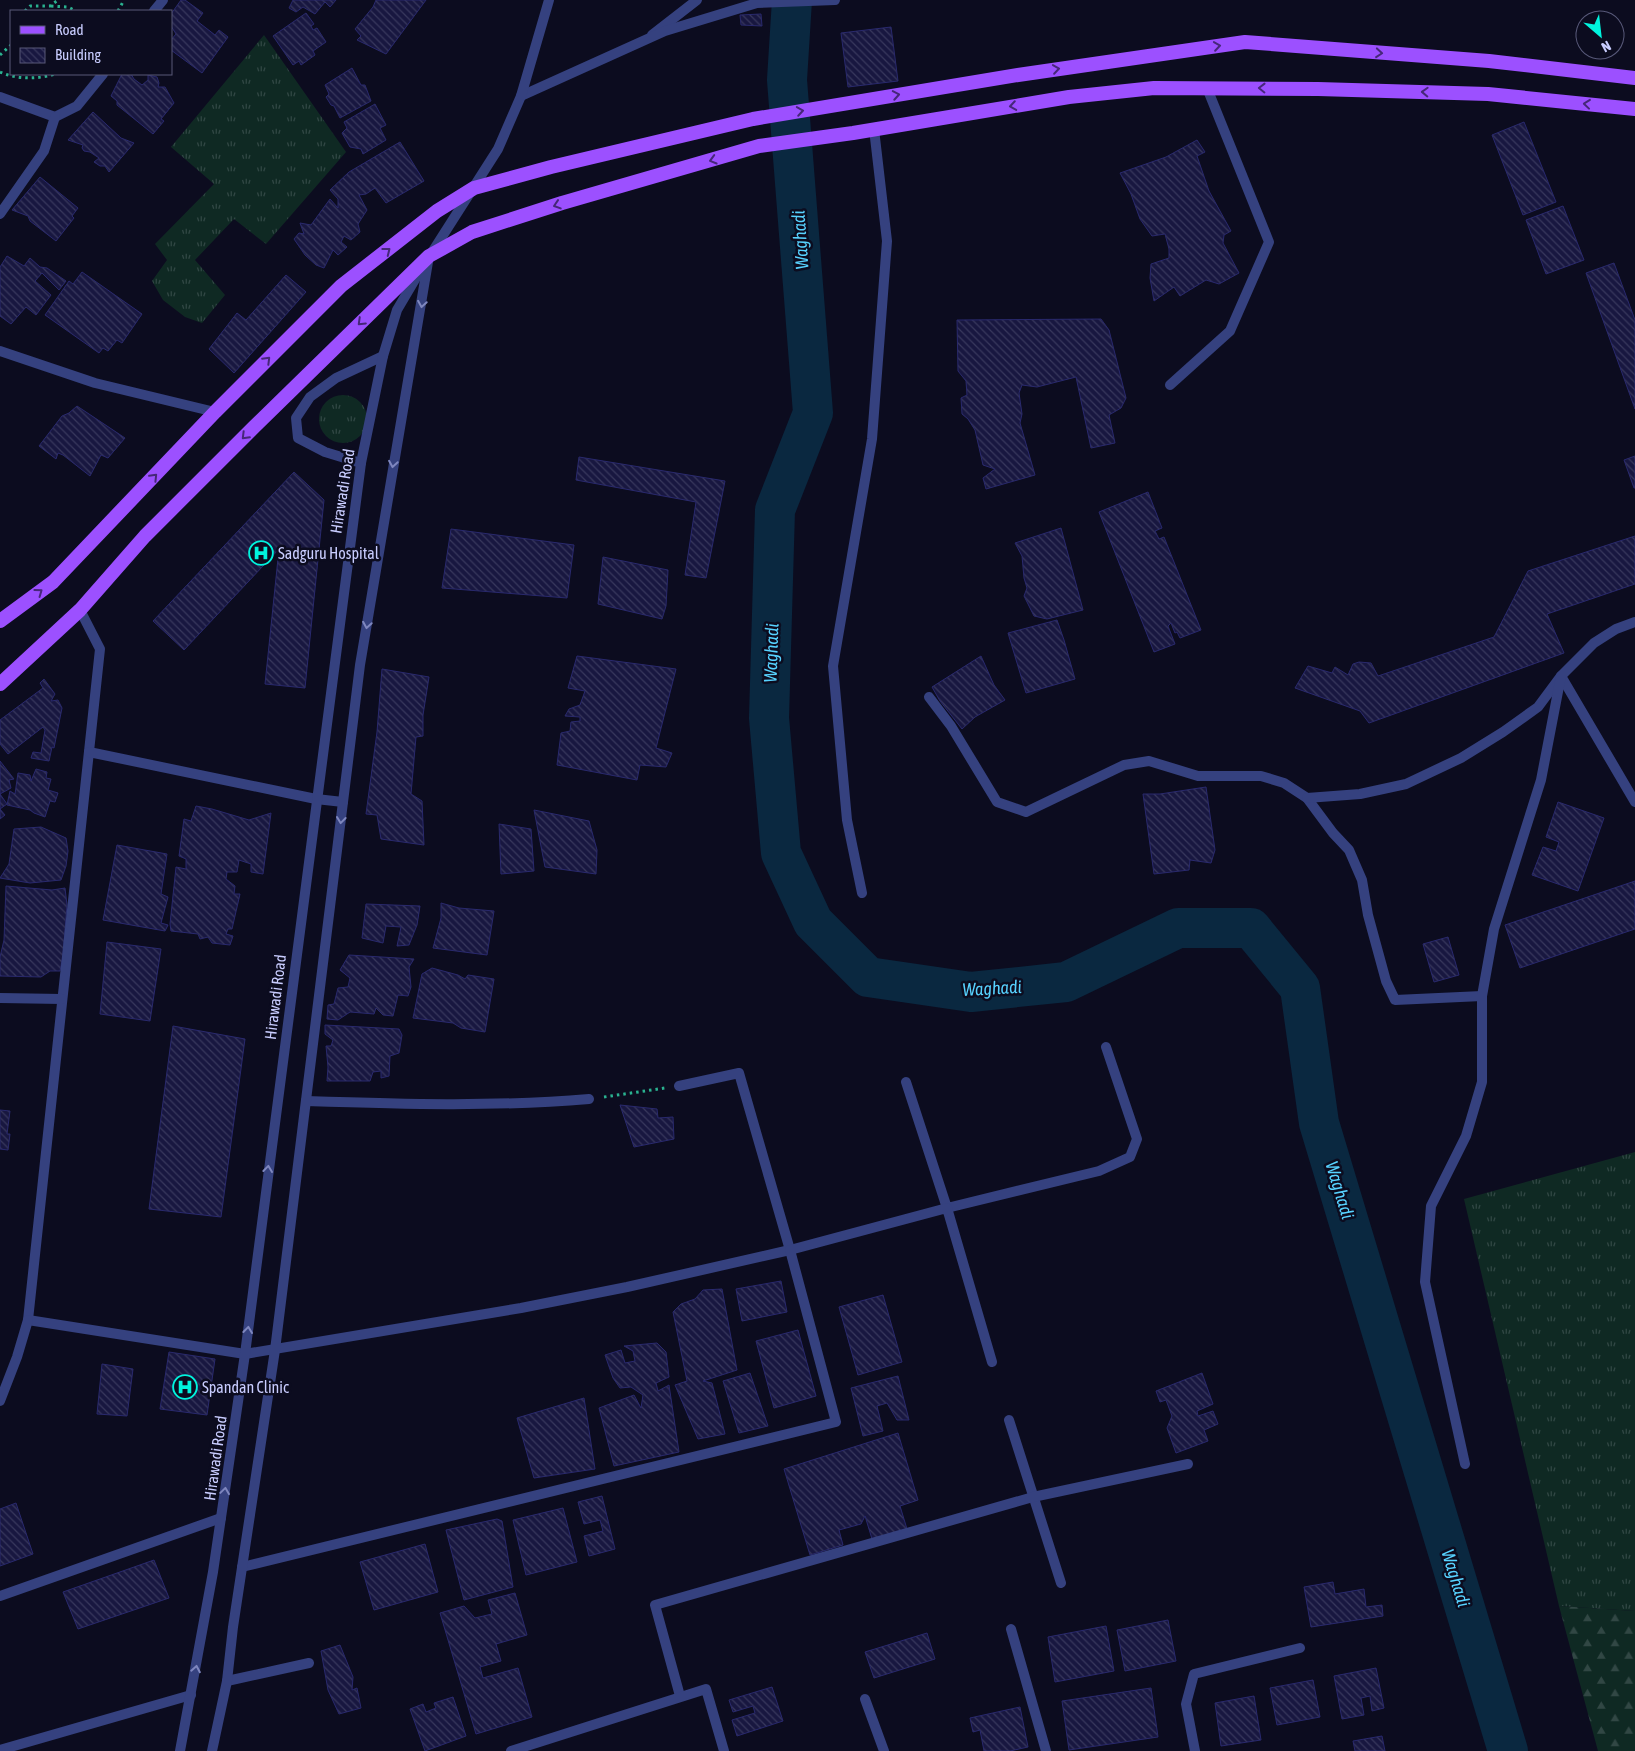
<svg xmlns="http://www.w3.org/2000/svg" width="1635" height="1751" font-family="'Asap Condensed',sans-serif">
  <style>
    .grass { fill: url(#grass-tufts) }
    .forest { fill: url(#forest-firs) }
    .lines { fill: none; stroke-linecap: round; stroke-linejoin: round }
    .river { stroke: #0a2840; stroke-width: 40 }
    .building { fill: url(#building-back-hatch); stroke: #29296d }
    .path { stroke: #2ab290; stroke-width: 3; stroke-dasharray: 2.5 4; stroke-linecap: butt }
    .service { stroke: #35417f; stroke-width: 10 }
    .minor { stroke: #35417f; stroke-width: 10 }
    .tertiary { stroke: #35417f; stroke-width: 10 }
    .primary { stroke: #9c50ff; stroke-width: 14 }
    .oneway { stroke: #462779 }
    .oneway2 { stroke: #7f87bf }
    .labels { text-anchor: middle; dominant-baseline: central; stroke-width: 5; stroke-linejoin: round; paint-order: stroke }
    .street-label { font-size: 16px; fill: #c9cdff; stroke: #0c0c1f }
    .poi-label { font-size: 16px; fill: #c9cdff; stroke: #0c0c1f; text-anchor: start }
    .water-label { font-size: 18px; font-style: italic; fill: #57d2ff; stroke: #0c0c1f }
  </style>
  <defs>
    <pattern id="grass-tufts" width="24" height="20" patternUnits="userSpaceOnUse" patternTransform="scale(1.25)"><rect width="24" height="20" fill="#0f2923"/><path d="M3 7l-1-3M5 7V3M7 7l1-3M15 17l-1-3M17 17v-4M19 17l1-3" fill="none" stroke="#314744"/></pattern>
    <pattern id="forest-firs" width="22" height="20" patternUnits="userSpaceOnUse" patternTransform="scale(1.25)"><rect width="22" height="20" fill="#0f2923"/><path d="M5 1l3.5 6h-7zM16 11l3.5 6h-7z" fill="#314744"/></pattern>
    <pattern id="building-back-hatch" width="6" height="6" patternUnits="userSpaceOnUse" patternTransform="scale(1.25)"><rect width="6" height="6" fill="#181740"/><path d="M-1 5l2 2M0 0l6 6M5-1l2 2" fill="none" stroke="#38385d"/></pattern>
  </defs>
  <rect width="100%" height="100%" fill="#0c0c1f"/>
  <g class="grass">
    <polygon points="264,35 346,152 266,244 234,219 195,260 225,295 202,323 185,317 163,300 152,281 167,260 155,244 214,184 171,147"/>
    <circle cx="343" cy="419" r="24"/>
    <polygon points="1635,1152 1635,1611 1559,1606 1464,1199"/>
  </g>
  <polygon class="forest" points="1559,1606 1635,1611 1635,1751 1598,1751"/>
  <g class="lines">
    <polyline class="river" points="792,0 787,80 813,413 775,510 769,718 781,853 813,922 868,977 971,992 1066,982 1178,928 1251,928 1300,988 1319,1123 1508,1751"/>
  </g>
  <g class="building">
    <polygon points="181,0 185,0 203,13 197,21 215,35 219,30 228,37 202,73 171,50 171,40 176,34 171,26 171,14"/>
    <polygon points="293,0 336,0 330,7 325,2 315,14 303,7 296,12 289,8"/>
    <polygon points="376,0 426,0 386,54 357,40 361,36 355,29 373,7"/>
    <polygon points="306,13 314,24 311,26 313,30 317,28 326,42 313,51 315,55 301,65 299,61 293,65 273,36"/>
    <polygon points="761,14 762,26 741,25 740,15"/>
    <polygon points="891,27 898,81 848,87 841,33"/>
    <polygon points="352,68 361,85 365,85 371,101 340,118 334,106 331,105 326,97 329,94 325,85"/>
    <polygon points="122,74 131,74 134,79 142,85 148,80 148,75 157,77 159,83 158,87 165,87 174,103 161,119 164,121 153,134 117,105 117,101 111,96"/>
    <polygon points="375,104 386,125 380,128 386,140 363,154 361,149 350,147 342,133 347,128 344,122"/>
    <polygon points="93,112 121,138 134,143 109,172 105,166 100,166 94,162 99,158 90,152 84,151 82,148 83,145 68,140"/>
    <polygon points="1524,122 1556,202 1523,215 1492,135"/>
    <polygon points="1197,140 1205,152 1197,156 1209,191 1231,231 1224,235 1223,243 1239,273 1219,284 1206,280 1180,296 1174,287 1154,301 1150,278 1151,264 1169,258 1169,249 1165,234 1152,236 1140,219 1131,194 1120,173 1166,157"/>
    <polygon points="400,142 424,181 386,203 375,188 366,194 359,195 367,210 358,224 360,232 351,240 344,236 341,242 347,247 338,255 333,250 324,268 316,265 305,255 294,239 299,233 304,234 300,223 311,225 330,199 338,208 338,199 330,190 349,172"/>
    <polygon points="40,177 78,208 72,216 74,218 56,241 30,221 28,216 12,210"/>
    <polygon points="1563,206 1584,260 1546,274 1526,220"/>
    <polygon points="7,256 24,266 30,258 40,267 47,268 66,281 59,290 42,273 35,281 51,295 36,315 26,307 11,324 0,316 0,267"/>
    <polygon points="1614,263 1635,320 1635,409 1586,273"/>
    <polygon points="82,272 142,314 122,343 117,340 108,351 103,348 99,353 45,315 69,281 73,284"/>
    <polygon points="286,275 306,292 234,373 209,349 237,313 246,320"/>
    <polygon points="1101,319 1109,330 1126,398 1121,408 1109,415 1115,443 1091,448 1076,377 1037,387 1022,385 1019,393 1022,414 1020,423 1035,475 986,489 983,478 995,469 983,465 975,430 968,419 962,414 961,398 967,395 966,381 958,371 957,320"/>
    <polygon points="77,406 125,438 108,458 101,455 90,476 63,455 58,453 56,459 39,446 62,416 69,413"/>
    <polygon points="1635,456 1635,488 1634,488 1624,460"/>
    <polygon points="579,457 725,481 706,578 685,575 696,502 576,480"/>
    <polygon points="294,472 324,500 305,688 265,684 279,549 184,650 153,621"/>
    <polygon points="1148,492 1162,528 1155,531 1159,539 1164,537 1201,630 1180,638 1177,632 1175,633 1171,623 1168,626 1175,644 1154,652 1099,512"/>
    <polygon points="1061,528 1083,610 1047,619 1034,616 1024,596 1027,588 1024,578 1022,556 1015,543"/>
    <polygon points="451,529 574,545 567,598 442,588"/>
    <polygon points="1635,536 1635,584 1547,614 1564,653 1369,723 1360,711 1295,688 1308,666 1332,673 1335,667 1348,675 1353,664 1359,662 1371,663 1378,676 1494,637 1528,571"/>
    <polygon points="603,557 668,570 666,606 662,619 598,604"/>
    <polygon points="1057,620 1064,640 1075,679 1026,693 1008,633"/>
    <polygon points="577,656 676,669 656,748 672,753 666,767 640,765 637,780 557,765 561,733 570,731 571,722 580,721 580,717 565,716 569,709 580,705 585,691 568,688"/>
    <polygon points="981,656 994,685 1005,700 975,717 962,729 940,701 932,687"/>
    <polygon points="382,669 429,677 423,715 423,736 416,737 411,794 422,801 424,845 381,839 377,815 366,814 377,732"/>
    <polygon points="44,679 55,694 51,701 58,700 62,708 54,748 52,747 49,761 31,758 33,752 41,753 45,730 43,727 8,754 0,744 0,720 43,688 40,683"/>
    <polygon points="0,761 14,779 9,780 11,788 0,794"/>
    <polygon points="36,769 47,772 46,778 51,779 48,790 58,793 55,802 50,801 45,817 34,813 30,810 7,805 10,791 15,794 18,773 30,775 31,781"/>
    <polygon points="1206,787 1215,850 1211,863 1190,860 1189,870 1154,874 1143,794 1160,794"/>
    <polygon points="0,794 7,804 0,809 5,815 0,819"/>
    <polygon points="1558,802 1604,818 1578,891 1532,875 1543,847 1556,851 1559,842 1546,837"/>
    <polygon points="196,806 212,809 249,820 271,813 263,874 251,872 251,864 239,860 237,872 227,872 226,879 235,886 234,894 240,894 232,929 228,929 226,934 233,936 230,945 212,943 208,937 200,939 198,934 171,931 170,924 176,867 186,869 186,859 179,856 184,819 191,821"/>
    <polygon points="534,810 589,821 597,850 596,874 545,867"/>
    <polygon points="499,824 531,829 534,871 501,874"/>
    <polygon points="41,827 66,838 68,851 66,866 61,880 30,883 0,878 9,864 14,829"/>
    <polygon points="117,845 167,854 161,894 168,897 161,923 168,925 165,931 103,920"/>
    <polygon points="1635,881 1635,929 1520,968 1505,925"/>
    <polygon points="6,886 52,890 65,888 67,905 63,956 60,971 50,971 41,977 0,976 0,957 4,940"/>
    <polygon points="441,903 459,908 494,911 487,955 433,948 441,918"/>
    <polygon points="366,904 420,906 417,925 409,945 397,946 401,927 386,926 383,943 362,938"/>
    <polygon points="1448,937 1459,975 1434,982 1423,944"/>
    <polygon points="107,942 161,949 150,1021 100,1014"/>
    <polygon points="349,955 414,959 409,967 411,987 408,996 398,995 393,1016 383,1015 376,1008 374,1014 350,1012 338,1020 327,1019 328,1005 334,1004 338,988 348,987 350,978 340,970"/>
    <polygon points="432,968 458,975 465,979 468,975 494,979 485,1032 461,1028 453,1023 413,1018 422,974"/>
    <polygon points="325,1025 399,1029 402,1035 399,1053 390,1056 389,1076 381,1078 381,1071 373,1072 370,1081 327,1081 328,1067 326,1046 331,1046 333,1040 325,1034"/>
    <polygon points="173,1026 245,1039 221,1217 149,1209"/>
    <polygon points="620,1105 657,1109 658,1118 673,1117 674,1139 634,1147"/>
    <polygon points="0,1110 10,1111 7,1134 10,1134 8,1150 0,1149"/>
    <polygon points="781,1281 787,1312 742,1321 736,1289"/>
    <polygon points="722,1289 737,1370 703,1381 712,1383 725,1434 698,1439 675,1385 687,1381 673,1312 681,1304 695,1299 703,1290"/>
    <polygon points="883,1295 902,1362 858,1375 839,1307"/>
    <polygon points="798,1330 816,1396 774,1408 756,1341"/>
    <polygon points="657,1343 666,1352 669,1377 656,1383 658,1391 669,1385 679,1452 614,1466 599,1408 634,1395 641,1408 643,1395 631,1387 620,1388 613,1378 605,1355 621,1350 625,1363 635,1361 633,1351 624,1346"/>
    <polygon points="169,1352 215,1359 207,1415 160,1409"/>
    <polygon points="102,1364 133,1369 127,1416 97,1414"/>
    <polygon points="750,1373 768,1426 739,1433 723,1381"/>
    <polygon points="1202,1373 1213,1404 1197,1411 1198,1416 1213,1411 1218,1424 1204,1430 1208,1441 1176,1453 1167,1428 1172,1416 1166,1400 1160,1402 1156,1391"/>
    <polygon points="898,1376 909,1420 897,1420 887,1403 877,1406 883,1431 863,1436 851,1388"/>
    <polygon points="584,1398 595,1469 534,1478 517,1418"/>
    <polygon points="898,1433 918,1500 900,1506 907,1529 872,1539 865,1516 861,1524 839,1530 843,1545 810,1555 784,1469"/>
    <polygon points="602,1496 615,1549 589,1556 584,1536 603,1531 600,1520 584,1524 578,1502"/>
    <polygon points="16,1503 33,1554 0,1566 0,1509"/>
    <polygon points="563,1508 577,1562 526,1575 513,1520"/>
    <polygon points="497,1519 502,1521 513,1587 464,1600 446,1530"/>
    <polygon points="425,1544 438,1592 374,1610 360,1562"/>
    <polygon points="154,1560 169,1598 78,1629 63,1592"/>
    <polygon points="1333,1582 1335,1594 1364,1589 1366,1607 1382,1605 1383,1616 1311,1627 1304,1587"/>
    <polygon points="515,1593 527,1635 496,1644 501,1661 480,1667 483,1678 518,1668 532,1717 476,1734 440,1613 464,1606 475,1618 492,1614 488,1600"/>
    <polygon points="1168,1620 1176,1661 1125,1671 1117,1630"/>
    <polygon points="1106,1626 1114,1671 1055,1682 1048,1637"/>
    <polygon points="927,1633 935,1659 874,1678 865,1652"/>
    <polygon points="340,1645 353,1677 352,1690 357,1688 361,1708 339,1714 328,1690 321,1651"/>
    <polygon points="1376,1668 1384,1708 1372,1711 1370,1696 1361,1698 1364,1715 1342,1719 1334,1676"/>
    <polygon points="1313,1680 1320,1717 1277,1725 1270,1688"/>
    <polygon points="772,1687 783,1721 737,1736 732,1720 755,1713 753,1706 733,1712 729,1700"/>
    <polygon points="1151,1688 1158,1737 1069,1750 1062,1701"/>
    <polygon points="1254,1696 1261,1740 1221,1746 1215,1703"/>
    <polygon points="453,1697 466,1736 425,1751 410,1709 423,1704 426,1712 436,1708 434,1703"/>
    <polygon points="1020,1707 1028,1747 1010,1751 984,1751 980,1730 973,1732 970,1718"/>
    <polygon points="1382,1736 1385,1751 1355,1751 1353,1741"/>
  </g>
  <g class="lines">
    <g class="path">
      <polyline points="51,6 68,7 76,11"/>
      <polyline points="25,11 30,6 50,6 58,0"/>
      <polyline points="118,11 124,0"/>
      <polyline points="0,55 11,45"/>
      <path d="M0 72C18 80 38 79 56 74"/>
      <polyline points="604,1097 665,1088"/>
    </g>
    <polyline class="service" points="361,463 325,452 298,438 296,418 310,397 336,378 383,356"/>
    <g class="minor">
      <polyline points="154,11 163,0"/>
      <polyline points="652,35 697,0"/>
      <polyline points="0,97 55,117 77,106 103,74"/>
      <polyline points="0,214 44,151 55,117"/>
      <polyline points="0,351 95,383 215,412"/>
      <polyline points="1170,385 1230,331 1269,242 1207,88"/>
      <polyline points="80,610 100,649 28,1320 245,1354 521,1308 627,1287 790,1250 739,1073 679,1086"/>
      <polyline points="929,697 951,726 997,802 1026,812 1124,765 1149,761 1198,776 1261,776 1284,783 1307,798 1333,833 1349,850 1362,880 1368,915 1386,981 1395,1000 1482,996"/>
      <polyline points="89,752 316,799 343,802"/>
      <polyline points="1307,798 1360,794 1406,784 1461,758 1503,732 1538,707 1561,676 1635,802"/>
      <polyline points="862,893 847,820 833,666 872,439 887,241 874,129"/>
      <polyline points="0,998 62,999"/>
      <polyline points="906,1082 947,1208 1099,1171 1130,1157 1137,1139 1106,1047"/>
      <path d="M306 1101C400 1104 495 1107 589 1099"/>
      <polyline points="0,1401 17,1357 28,1320"/>
      <polyline points="1009,1420 1061,1583"/>
      <polyline points="1465,1464 1425,1282 1431,1206 1466,1136 1482,1082 1482,996 1494,929 1541,780 1561,676 1594,643 1616,629 1635,622"/>
      <polyline points="242,1567 836,1422 790,1250 947,1208 992,1362"/>
      <polyline points="0,1596 221,1518"/>
      <polyline points="1011,1629 1046,1751"/>
      <polyline points="227,1681 309,1663"/>
      <polyline points="680,1696 655,1605 1033,1497 1188,1464"/>
      <polyline points="865,1699 884,1751"/>
      <polyline points="0,1750 191,1695"/>
      <polyline points="511,1751 706,1689 724,1751"/>
      <polyline points="1195,1751 1186,1704 1194,1674 1300,1648"/>
    </g>
    <g class="tertiary">
      <polyline points="521,96 665,31 757,3 835,0"/>
      <polyline points="431,254 498,149 521,96 549,0"/>
      <polyline points="180,1751 213,1572 245,1354 361,463 383,356 397,310 423,266"/>
      <polyline points="212,1751 227,1681 233,1627 275,1350 360,665 428,262"/>
    </g>
    <g class="primary">
      <polyline points="0,621 53,582 215,412 341,286 437,211 474,188 551,167 753,119 1018,75 1245,42 1489,61 1635,78"/>
      <polyline points="0,684 80,610 145,536 254,427 429,256 472,232 562,203 759,146 853,133 1069,97 1154,88 1318,89 1488,94 1635,109"/>
    </g>
  </g>
  <defs><path id="oneway-chevron" d="M-2-3.5L2.5 0L-2 3.5" fill="none" stroke-width="1.6" stroke-linecap="round" stroke-linejoin="round" transform="scale(1.25)"/></defs>
  <g class="oneway">
    <use href="#oneway-chevron" transform="translate(1217 46) rotate(-8)"/>
    <use href="#oneway-chevron" transform="translate(1379 53) rotate(5)"/>
    <use href="#oneway-chevron" transform="translate(1056 69) rotate(-8)"/>
    <use href="#oneway-chevron" transform="translate(1262 88) rotate(-179)"/>
    <use href="#oneway-chevron" transform="translate(1425 92) rotate(-178)"/>
    <use href="#oneway-chevron" transform="translate(896 95) rotate(-10)"/>
    <use href="#oneway-chevron" transform="translate(1587 104) rotate(-174)"/>
    <use href="#oneway-chevron" transform="translate(1013 106) rotate(171)"/>
    <use href="#oneway-chevron" transform="translate(800 111) rotate(-9)"/>
    <use href="#oneway-chevron" transform="translate(713 160) rotate(164)"/>
    <use href="#oneway-chevron" transform="translate(557 205) rotate(162)"/>
    <use href="#oneway-chevron" transform="translate(387 251) rotate(-38)"/>
    <use href="#oneway-chevron" transform="translate(361 322) rotate(136)"/>
    <use href="#oneway-chevron" transform="translate(267 360) rotate(-45)"/>
    <use href="#oneway-chevron" transform="translate(245 436) rotate(135)"/>
    <use href="#oneway-chevron" transform="translate(154 477) rotate(-46)"/>
    <use href="#oneway-chevron" transform="translate(39 592) rotate(-36)"/>
  </g>
  <g class="oneway2">
    <use href="#oneway-chevron" transform="translate(422 304) rotate(99)"/>
    <use href="#oneway-chevron" transform="translate(393 464) rotate(99)"/>
    <use href="#oneway-chevron" transform="translate(367 625) rotate(99)"/>
    <use href="#oneway-chevron" transform="translate(341 820) rotate(97)"/>
    <use href="#oneway-chevron" transform="translate(268 1169) rotate(-83)"/>
    <use href="#oneway-chevron" transform="translate(248 1330) rotate(-83)"/>
    <use href="#oneway-chevron" transform="translate(225 1491) rotate(-82)"/>
    <use href="#oneway-chevron" transform="translate(196 1669) rotate(-80)"/>
  </g>
  <defs>
    <g id="hospital-ring" transform="scale(1.25)"><circle r="9.5" fill="#0c0c1f" stroke="#00f4de" stroke-width="1.5"/><path d="M-5-5h3v3.5h4V-5h3V5h-3V1.5h-4V5h-3Z" fill="#00f4de"/></g>
  </defs>
  <g fill-rule="evenodd">
    <use href="#hospital-ring" x="261" y="553"/>
    <use href="#hospital-ring" x="185" y="1387"/>
  </g>
  <g class="labels">
    <g class="street-label">
      <text transform="translate(342 491) rotate(-81)">Hirawadi Road</text>
      <text transform="translate(275 997) rotate(-83)">Hirawadi Road</text>
      <text transform="translate(215 1458) rotate(-82)">Hirawadi Road</text>
    </g>
    <g class="poi-label">
      <text x="278" y="553">Sadguru Hospital</text>
      <text x="202" y="1387">Spandan Clinic</text>
    </g>
    <g class="water-label">
      <text transform="translate(800 240) rotate(-94)">Waghadi</text>
      <text transform="translate(771 653) rotate(-88)">Waghadi</text>
      <text transform="translate(992 988) rotate(-3)">Waghadi</text>
      <text transform="translate(1340 1190) rotate(73)">Waghadi</text>
      <text transform="translate(1456 1578) rotate(73)">Waghadi</text>
    </g>
  </g>
  <rect x="10" y="10" width="162" height="65" fill="#0c0c1f" stroke="#585979"/>
  <rect x="20" y="26" width="25" height="8" fill="#9c50ff" stroke="#585979"/>
  <text x="55" y="35" font-size="15" fill="#c9cdff">Road</text>
  <rect x="20" y="48" width="25" height="15" fill="url(#building-back-hatch)" stroke="#585979"/>
  <text x="55" y="60" font-size="15" fill="#c9cdff">Building</text>
  <g transform="translate(1600 35) rotate(152)"><circle r="24" fill="#0c0c1f" stroke="#585979"/>
  <path d="M0-4L9 19L0 12L-9 19Z" fill="#00f4de"/>
  <text y="-8" font-size="14" font-weight="bold" text-anchor="middle" fill="#c9cdff">N</text>
  </g>
</svg>
